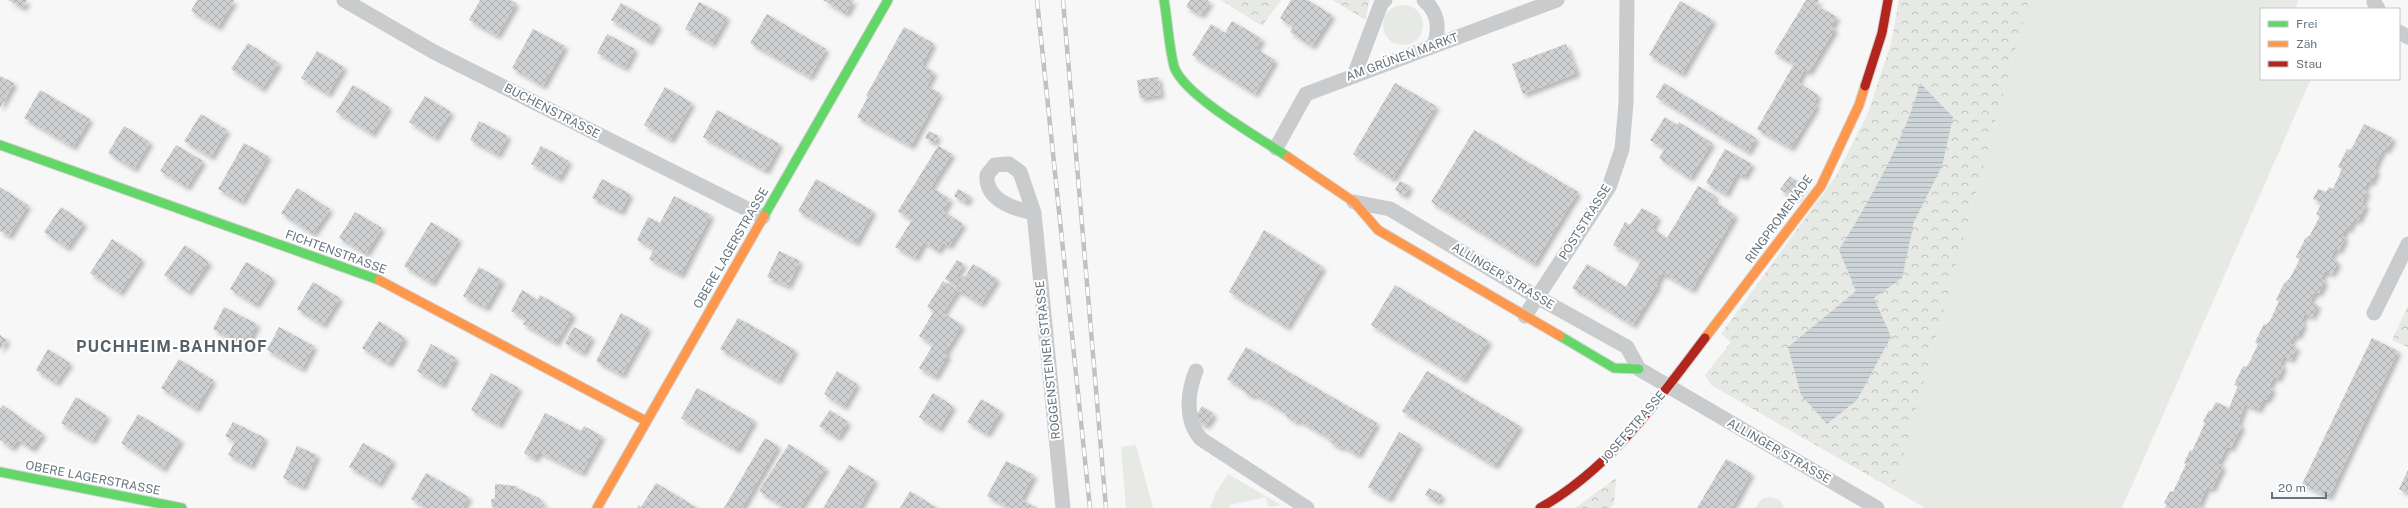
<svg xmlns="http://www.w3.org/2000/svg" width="2408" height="508" font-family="'Public Sans',sans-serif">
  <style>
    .grass { fill: #e6e9e4 }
    .forest { fill: url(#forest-crowns) }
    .water { fill: url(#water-rules) }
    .building { fill: url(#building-cross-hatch); filter: url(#shadow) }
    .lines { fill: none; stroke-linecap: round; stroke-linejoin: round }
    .fast-casing { stroke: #d3d4d5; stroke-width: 11 }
    .slow-casing { stroke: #d3d4d5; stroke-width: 11 }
    .jam-casing { stroke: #d3d4d5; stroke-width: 11 }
    .street { stroke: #cacbcc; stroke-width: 15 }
    .fast { stroke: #63d668; stroke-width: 9 }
    .slow { stroke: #ff974d; stroke-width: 9 }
    .jam { stroke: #b3261e; stroke-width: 9 }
    .rail-casing { stroke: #c0c1c3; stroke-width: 4.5 }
    .rail { stroke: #fff; stroke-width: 3; stroke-dasharray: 9; stroke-linecap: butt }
    .labels { text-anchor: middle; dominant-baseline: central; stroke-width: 4; stroke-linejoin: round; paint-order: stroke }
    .street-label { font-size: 12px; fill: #65747f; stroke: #fff }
    .district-label { font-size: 16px; font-weight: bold; letter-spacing: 1px; fill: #56626b; stroke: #fff }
  </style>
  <defs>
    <pattern id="forest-crowns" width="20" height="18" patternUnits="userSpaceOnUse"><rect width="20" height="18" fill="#e6e9e4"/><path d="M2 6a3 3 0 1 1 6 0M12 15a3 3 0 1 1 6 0" fill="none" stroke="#bec1be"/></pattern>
    <pattern id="water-rules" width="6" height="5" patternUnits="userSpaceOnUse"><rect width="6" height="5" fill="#ccd4d7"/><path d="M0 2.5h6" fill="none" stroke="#a9b1b4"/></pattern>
    <pattern id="building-cross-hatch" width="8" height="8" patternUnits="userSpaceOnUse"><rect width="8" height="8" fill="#ced0d1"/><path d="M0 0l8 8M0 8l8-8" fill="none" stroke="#abadaf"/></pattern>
    <filter id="shadow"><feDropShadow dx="3.5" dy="3.5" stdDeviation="2" flood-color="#0004"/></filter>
  </defs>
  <rect width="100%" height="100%" fill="#f7f7f7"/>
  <g class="grass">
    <polygon points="2029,0 2298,0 2295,9 2261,9 2261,79 2311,79 2122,508 1925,508 1894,490"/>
    <circle cx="1403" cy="25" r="20"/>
    <polygon points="1136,445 1153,508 1126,508 1121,447"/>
    <polygon points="1228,474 1281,505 1268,507 1266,497 1230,505 1230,508 1210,508 1215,494"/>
    <polygon points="1771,497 1780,500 1784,508 1755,508 1762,499"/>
  </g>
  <g class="forest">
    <polygon points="1221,0 1281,0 1262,26"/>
    <polygon points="1332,0 1369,0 1366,20"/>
    <polygon points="1899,0 2029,0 1894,490 1711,385 1705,375 1731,342 1721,334 1836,176 1868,113 1891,43"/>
    <polygon points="2408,306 2408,347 2392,340"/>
    <polygon points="1616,478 1614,504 1610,508 1575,508"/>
  </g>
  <path class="water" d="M1920 83 1953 117 1942 166 1914 222 1902 278 1874 298 1891 337 1857 400 1827 424 1801 395 1788 347 1856 291 1839 250C1869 202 1906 137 1920 83Z"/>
  <g class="building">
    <polygon points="8,0 27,0 23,8"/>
    <polygon points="197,0 233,0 234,1 218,27 191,11"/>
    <polygon points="480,0 510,0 516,3 497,36 469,20"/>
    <polygon points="823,0 854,0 846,14"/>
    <polygon points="1190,0 1207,0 1210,2 1201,15 1186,7"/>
    <polygon points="1291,0 1308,0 1332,15 1312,46 1290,32 1293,27 1280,18"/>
    <polygon points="1806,0 1819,0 1816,5 1837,17 1831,27 1835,29 1809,72 1804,70 1798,82 1818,95 1814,103 1817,105 1791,148 1757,129 1794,64 1774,53"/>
    <polygon points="1680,1 1713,20 1682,74 1649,55"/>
    <polygon points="699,2 727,17 712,44 685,29"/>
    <polygon points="621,3 659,25 649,42 611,20"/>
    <polygon points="767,14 826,49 810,77 750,43"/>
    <polygon points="1232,21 1262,39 1256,49 1275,60 1255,94 1192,55 1211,24 1225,33"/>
    <polygon points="904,27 933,43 922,65 934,72 927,86 940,93 911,146 857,117 868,97 866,96"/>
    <polygon points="533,29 565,46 543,86 512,68"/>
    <polygon points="607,34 635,49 625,68 597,53"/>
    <polygon points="248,43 279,63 262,89 231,69"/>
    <polygon points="1566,44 1577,73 1523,94 1512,64"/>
    <polygon points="317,51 344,67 328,94 301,78"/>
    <polygon points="0,76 14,83 0,108"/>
    <polygon points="1158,77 1161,95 1140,98 1137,80"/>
    <polygon points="1395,83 1436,106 1393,179 1353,154"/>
    <polygon points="1664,83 1756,138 1748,152 1656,97"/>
    <polygon points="353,85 389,107 372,134 336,112"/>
    <polygon points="665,87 692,103 671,140 644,125"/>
    <polygon points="40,90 90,119 73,147 24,118"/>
    <polygon points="425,96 451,112 435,138 409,122"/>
    <polygon points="717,110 780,144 766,171 703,137"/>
    <polygon points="201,114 227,130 211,157 184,141"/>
    <polygon points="1665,117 1677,125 1679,122 1712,143 1690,178 1659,158 1665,149 1650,140"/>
    <polygon points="479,121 508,136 498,155 470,140"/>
    <polygon points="2364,124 2393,138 2387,150 2383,149 2374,169 2377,171 2371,183 2368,181 2364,190 2367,192 2362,203 2366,205 2358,221 2354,219 2349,229 2346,228 2342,236 2345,238 2339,251 2335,249 2331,258 2338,262 2332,274 2325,271 2321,279 2325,281 2319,293 2315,292 2310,301 2318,305 2312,317 2305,314 2301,322 2304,324 2298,336 2294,335 2290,344 2297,347 2291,360 2284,356 2280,365 2284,366 2278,379 2274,377 2269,387 2273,389 2267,400 2264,399 2258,410 2245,404 2238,424 2242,426 2231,448 2227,447 2218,464 2223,466 2212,489 2207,487 2199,505 2204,508 2165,508 2167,505 2164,503 2170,491 2173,492 2186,464 2184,463 2190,450 2192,451 2205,423 2203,422 2209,410 2211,411 2216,402 2229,408 2238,386 2234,385 2243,366 2246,367 2249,363 2258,344 2255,342 2264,324 2266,325 2270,321 2279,301 2276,300 2283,285 2290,278 2300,259 2296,257 2305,239 2310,235 2320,216 2316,214 2322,203 2313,199 2318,189 2326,192 2329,187 2333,189 2342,169 2338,167 2347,149 2350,150 2353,146"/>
    <polygon points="124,126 150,142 134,169 108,153"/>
    <polygon points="1474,130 1578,192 1534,264 1431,202"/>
    <polygon points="929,131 938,136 934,143 925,138"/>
    <polygon points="244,143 268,156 242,202 218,189"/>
    <polygon points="176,145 203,161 187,187 160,171"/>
    <polygon points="541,146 569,161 559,179 531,164"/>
    <polygon points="938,146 952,154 931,187 950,199 943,211 963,224 949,246 943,243 938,251 924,242 915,258 895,247 912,220 898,211"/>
    <polygon points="1725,149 1752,164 1744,177 1737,173 1726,194 1706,183"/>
    <polygon points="1790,176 1803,186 1794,199 1780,189"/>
    <polygon points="602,179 630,194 621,212 592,198"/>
    <polygon points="816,179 873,211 856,243 798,211"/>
    <polygon points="1400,181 1410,186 1405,196 1395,190"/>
    <polygon points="1698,186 1715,195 1714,201 1735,215 1692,290 1662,273 1656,285 1658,285 1633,325 1572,288 1587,264 1626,287 1641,261 1613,245 1625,222 1630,225 1642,208 1658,217 1652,228 1667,238"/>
    <polygon points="0,187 28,205 9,236 0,231"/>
    <polygon points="297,188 330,209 313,234 281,213"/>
    <polygon points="958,189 970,196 966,203 954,196"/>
    <polygon points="674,196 711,215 681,275 649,259 654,249 637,240 648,217 660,223"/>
    <polygon points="61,207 84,223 67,248 44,232"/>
    <polygon points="355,212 382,228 366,254 339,238"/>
    <polygon points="431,222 459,239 432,283 404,266"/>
    <polygon points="1264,230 1323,267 1287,327 1229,292"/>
    <polygon points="112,239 142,259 120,293 90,273"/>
    <polygon points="185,245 209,262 188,292 164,275"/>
    <polygon points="779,251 800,261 788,286 767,277"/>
    <polygon points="957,260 964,264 956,276 961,279 963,276 965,277 973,264 997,279 981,304 958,290 943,313 962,325 945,353 948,355 935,377 919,368 933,345 919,336 934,311 927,307 943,281 955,288 956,286 945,279"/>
    <polygon points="246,262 273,278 256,305 230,289"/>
    <polygon points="479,267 502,280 486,308 463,296"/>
    <polygon points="313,282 340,298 323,325 297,309"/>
    <polygon points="1395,285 1489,341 1463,380 1371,325"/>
    <polygon points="522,290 538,300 540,295 573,314 556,343 523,324 526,319 511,311"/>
    <polygon points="224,307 257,324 246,346 213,329"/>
    <polygon points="621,313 648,328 622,375 596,361"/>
    <polygon points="738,318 795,350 778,381 720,349"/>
    <polygon points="379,321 405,338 389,364 362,348"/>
    <polygon points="279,327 314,346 302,369 267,350"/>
    <polygon points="574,327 592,337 583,353 565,343"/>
    <polygon points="0,335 7,340 0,350"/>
    <polygon points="2372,338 2398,351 2329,497 2302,484"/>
    <polygon points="431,344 456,358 442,385 417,371"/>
    <polygon points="1246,347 1377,423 1358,455 1342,446 1341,448 1335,445 1329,441 1331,439 1298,420 1296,422 1285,415 1286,413 1254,394 1253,397 1242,390 1243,388 1227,379"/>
    <polygon points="48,349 70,363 56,383 36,370"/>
    <polygon points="179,359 213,380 196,409 161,388"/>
    <polygon points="837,371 857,384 844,407 824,394"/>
    <polygon points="1427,371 1520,426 1495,466 1402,411"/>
    <polygon points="491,373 519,388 499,425 471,410"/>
    <polygon points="697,388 754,420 737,450 681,418"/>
    <polygon points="933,393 953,406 939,429 919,417"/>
    <polygon points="76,397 107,416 92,441 61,423"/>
    <polygon points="981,399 1001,411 987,434 967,422"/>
    <polygon points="3,405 43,434 32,449 18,440 12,448 0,440 0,409"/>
    <polygon points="1202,406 1214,414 1206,426 1194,419"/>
    <polygon points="830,410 848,422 838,438 819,426"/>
    <polygon points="545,413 581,431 584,426 602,436 582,473 539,452 535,459 524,453"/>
    <polygon points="138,414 181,440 163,469 121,443"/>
    <polygon points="233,422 265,438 251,466 228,455 235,441 225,436"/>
    <polygon points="1399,432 1420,444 1389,499 1368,487"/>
    <polygon points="765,438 778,446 742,508 724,508"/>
    <polygon points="363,443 393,460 379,484 349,467"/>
    <polygon points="789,444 826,468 800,508 785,508 759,491"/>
    <polygon points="297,446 317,455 303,487 283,478"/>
    <polygon points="1726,459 1751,473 1732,508 1697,508"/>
    <polygon points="1006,461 1034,475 1021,499 1037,508 1010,508 987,496"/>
    <polygon points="849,465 875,480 859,508 823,508"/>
    <polygon points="2408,470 2408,493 2399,489"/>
    <polygon points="426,473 469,497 463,508 427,508 411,499"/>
    <polygon points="656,483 678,496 697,508 637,508 639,505 641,507"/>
    <polygon points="495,484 516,486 519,489 539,498 546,508 495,508 492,507 491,500 495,498"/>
    <polygon points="1429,488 1442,495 1438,502 1425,495"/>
    <polygon points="910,491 937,508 900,508"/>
  </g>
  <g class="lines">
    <g class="fast-casing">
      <g id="fast">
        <path d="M1164 0C1167 16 1170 57 1175 69 1188 98 1260 138 1288 157"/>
        <polyline points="0,145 379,280"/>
        <polyline points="764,216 888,0"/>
        <polyline points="1560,336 1614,368 1639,369"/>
        <polyline points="0,472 182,508"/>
      </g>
    </g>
    <g class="slow-casing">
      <g id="slow">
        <polyline points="1288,157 1354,202 1378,230 1560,336"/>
        <polyline points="379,280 646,421"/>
        <polyline points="1705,338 1821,186 1859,105 1865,86"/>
        <polyline points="597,508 764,216"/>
      </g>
    </g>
    <g class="jam-casing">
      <g id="jam">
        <polyline points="1865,86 1882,33 1888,0"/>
        <path d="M1540 508C1611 468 1657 401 1705 338"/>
      </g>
    </g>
    <g class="street">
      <polyline points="344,0 434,52 763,217"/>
      <path d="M1424 0C1438 12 1440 29 1434 45"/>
      <polyline points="2374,2 2378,9"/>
      <polyline points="2399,32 2408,37"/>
      <polyline points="1355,73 1381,4 1385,0"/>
      <polyline points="1276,148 1306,94 1557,0"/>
      <polyline points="1354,202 1390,209 1537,297 1627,347 1639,369 1877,508"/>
      <path d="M1034 213C1014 209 985 200 987 175L995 165 1009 164 1020 172 1034 213 1063 508"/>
      <polyline points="2374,313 2408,244"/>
      <polyline points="1525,316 1609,187 1622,149 1626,103 1627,0"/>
      <path d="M1196 371C1187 393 1185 421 1201 439L1307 508"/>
    </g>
    <use href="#fast" class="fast"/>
    <use href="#slow" class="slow"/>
    <use href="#jam" class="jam"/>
    <g class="rail-casing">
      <g id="rail">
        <polyline points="1037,0 1090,508"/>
        <polyline points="1063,0 1106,508"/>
      </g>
    </g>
    <use href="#rail" class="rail"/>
  </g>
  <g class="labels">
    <g class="street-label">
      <text transform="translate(1402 57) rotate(-20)">AM GRÜNEN MARKT</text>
      <text transform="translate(552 111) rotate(27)">BUCHENSTRASSE</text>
      <text transform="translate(1779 219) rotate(-54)">RINGPROMENADE</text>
      <text transform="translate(1585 222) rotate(-58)">POSTSTRASSE</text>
      <text transform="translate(731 248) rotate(-60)">OBERE LAGERSTRASSE</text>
      <text transform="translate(336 252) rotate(20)">FICHTENSTRASSE</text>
      <text transform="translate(1503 276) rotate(31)">ALLINGER STRASSE</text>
      <text transform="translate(1048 360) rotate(-96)">ROGGENSTEINER STRASSE</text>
      <text transform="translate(1633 427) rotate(-49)">JOSEFSTRASSE</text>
      <text transform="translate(1779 451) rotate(30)">ALLINGER STRASSE</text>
      <text transform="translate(93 478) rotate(11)">OBERE LAGERSTRASSE</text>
    </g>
    <g class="district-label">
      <text x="172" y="346">PUCHHEIM-BAHNHOF</text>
    </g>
  </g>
  <rect x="2260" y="8" width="140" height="72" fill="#ffffff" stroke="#c1c7cc"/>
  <rect x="2268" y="21" width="20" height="6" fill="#63d668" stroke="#c1c7cc"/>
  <text x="2296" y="28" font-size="12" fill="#65747f">Frei</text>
  <rect x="2268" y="41" width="20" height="6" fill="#ff974d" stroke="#c1c7cc"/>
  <text x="2296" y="48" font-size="12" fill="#65747f">Zäh</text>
  <rect x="2268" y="61" width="20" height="6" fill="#b3261e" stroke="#c1c7cc"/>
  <text x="2296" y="68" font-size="12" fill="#65747f">Stau</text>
  <path d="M2272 492v6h54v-6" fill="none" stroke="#65747f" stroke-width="2"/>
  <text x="2278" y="492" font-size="12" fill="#65747f" stroke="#ffffff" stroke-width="3" paint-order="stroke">20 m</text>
</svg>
